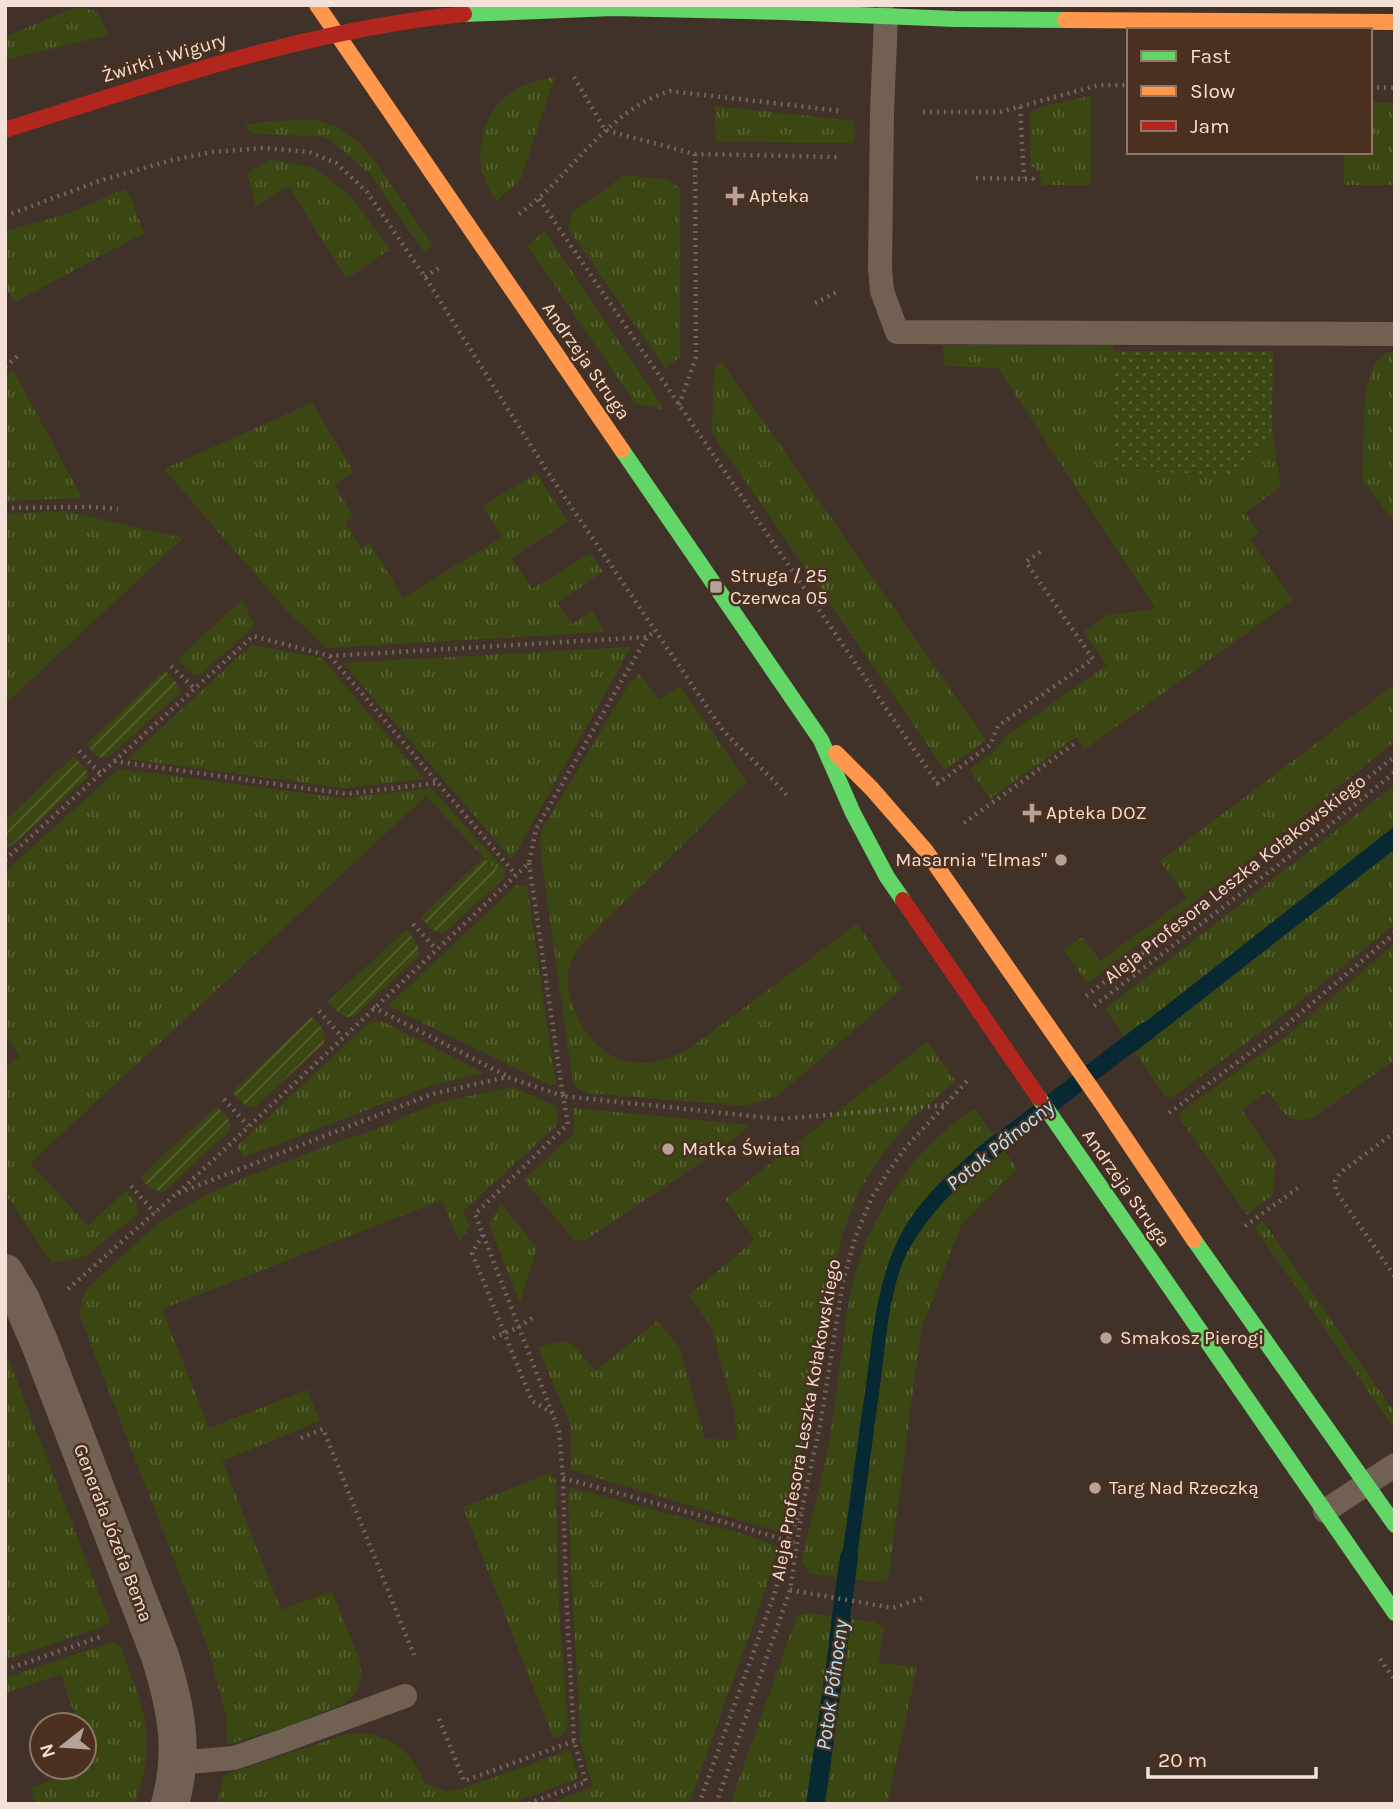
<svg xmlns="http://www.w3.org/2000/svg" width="1400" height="1809" font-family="Karla,sans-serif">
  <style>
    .grass { fill: url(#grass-tufts) }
    .park { fill: url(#park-dots) }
    .garden { fill: url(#garden-furrows) }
    .water { fill: #062934 }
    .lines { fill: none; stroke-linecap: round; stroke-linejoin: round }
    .stream { stroke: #062934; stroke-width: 18 }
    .path { stroke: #73655a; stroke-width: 4.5; stroke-dasharray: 2 5; stroke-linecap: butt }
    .lane { stroke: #716153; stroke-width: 24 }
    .street { stroke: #716153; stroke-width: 38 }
    .fast { stroke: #63d668; stroke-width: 16 }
    .slow { stroke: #ff974d; stroke-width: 16 }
    .jam { stroke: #b3261e; stroke-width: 16 }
    .poi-dot { fill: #b5a399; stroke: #4b2f1f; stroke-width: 2.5 }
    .labels { text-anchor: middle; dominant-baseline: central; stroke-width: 5; stroke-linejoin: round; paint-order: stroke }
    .street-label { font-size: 19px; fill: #f3e0d6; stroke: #4b2f1f }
    .poi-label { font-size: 19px; fill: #f3e0d6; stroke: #4b2f1f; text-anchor: start }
    .water-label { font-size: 21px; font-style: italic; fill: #b0e6fb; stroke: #4b2f1f }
  </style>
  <defs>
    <pattern id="grass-tufts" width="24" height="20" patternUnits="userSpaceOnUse" patternTransform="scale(1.75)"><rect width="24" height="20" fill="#3a4712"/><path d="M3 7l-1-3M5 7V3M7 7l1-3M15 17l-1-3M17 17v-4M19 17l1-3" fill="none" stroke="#576134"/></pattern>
    <pattern id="park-dots" width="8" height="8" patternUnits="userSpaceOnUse" patternTransform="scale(1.75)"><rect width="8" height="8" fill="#3a4712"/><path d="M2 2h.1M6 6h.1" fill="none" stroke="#576134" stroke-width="1.8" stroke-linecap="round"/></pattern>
    <pattern id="garden-furrows" width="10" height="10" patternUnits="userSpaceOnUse" patternTransform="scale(1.75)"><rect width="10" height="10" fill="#3a4712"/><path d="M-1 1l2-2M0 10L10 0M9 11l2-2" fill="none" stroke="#576134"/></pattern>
  </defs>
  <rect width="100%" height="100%" fill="#413229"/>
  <g class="grass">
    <polygon points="78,6 98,12 108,35 5,60 5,37"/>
    <path d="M555 77 521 179 497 201C492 194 486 186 484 177 479 166 480 151 482 139 489 100 518 82 555 77Z"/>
    <polygon points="1091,96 1091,185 1042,185 1040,173 1031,165 1030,112 1048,105"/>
    <polygon points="1370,102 1395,103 1395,185 1344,185 1344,152 1370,152"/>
    <polygon points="715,106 855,121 854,143 716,142"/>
    <polygon points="316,120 338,127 359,143 376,163 433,246 424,252 370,174 332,141 320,136 253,134 245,125 269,121"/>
    <polygon points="271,159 315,168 351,197 390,249 346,279 289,186 256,206 247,173"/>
    <polygon points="625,175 668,180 680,188 680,357 665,368 568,228 572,212"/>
    <polygon points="124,189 130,196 144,233 15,302 5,287 5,231 70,213"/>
    <polygon points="545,232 665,410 635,403 527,245"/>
    <polygon points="943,345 1113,345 1115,351 1237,474 1272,430 1281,487 1245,513 1259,533 1250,540 1293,600 1085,749 1076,737 990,799 970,769 994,752 1006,736 1107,665 1084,632 1108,615 1156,609 998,368 944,366"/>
    <polygon points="1395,352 1395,523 1362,479 1365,394 1375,362 1387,353"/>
    <polygon points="722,362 986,740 945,770 712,433 714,367"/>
    <polygon points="13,370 82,498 5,501 5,377"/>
    <polygon points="312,403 354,472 334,484 353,516 345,522 361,549 370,543 403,598 502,537 483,506 536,473 568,521 512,558 532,589 591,553 603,572 557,603 572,624 592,611 605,632 327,648 287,611 164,469"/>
    <polygon points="68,512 183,538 5,704 5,513"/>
    <polygon points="242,600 253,622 252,628 202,673 194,675 178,659"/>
    <polygon points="251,645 322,658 424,779 344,788 128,759"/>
    <polygon points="631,647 512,859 343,663"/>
    <path d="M640 674 659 700 680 686 747 782 579 947C574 955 570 962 568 972 564 1002 588 1047 617 1058 642 1068 668 1061 690 1048L857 924 902 989 776 1097 748 1105H732L588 1093 577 1088 573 1083 541 856 540 842 542 830 630 682Z"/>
    <polygon points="1395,684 1395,741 1248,861 1087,983 1064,950 1082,937 1100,961 1187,898 1160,861"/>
    <path d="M119 769 342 798 431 788 505 870 504 878 484 858 426 796 30 1163 88 1226 127 1190C133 1198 137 1203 138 1214L87 1255 76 1259 52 1263 5 1193V1068L20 1056 5 1036V872Z"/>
    <polygon points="1395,785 1395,826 1125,1038 1105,1009"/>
    <polygon points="1395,849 1395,924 1269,1026 1171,1098 1165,1096 1135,1052"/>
    <polygon points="517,885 527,886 556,1084 550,1085 388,1006"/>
    <path d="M1395 944V1060L1314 1117C1285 1126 1284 1111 1268 1091L1242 1110 1276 1161 1272 1195 1247 1215 1181 1120 1179 1113 1284 1038Z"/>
    <polygon points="382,1021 484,1073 429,1086 244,1157 237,1146 369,1023"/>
    <path d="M927 1042 956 1081 909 1121 882 1155 858 1193 842 1235 830 1291 802 1447 783 1533 571 1470V1426L538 1348C577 1334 570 1344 596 1371L657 1321 679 1346 705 1439 737 1440 735 1414 711 1326 689 1295 755 1240 725 1199Z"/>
    <path d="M512 1087 556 1106 558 1124 463 1211 470 1227 459 1241 442 1200 162 1309 209 1428 307 1390 320 1421 222 1461 281 1610 332 1591 360 1661 361 1676 358 1687 352 1697 344 1704 289 1726 227 1745 226 1715 207 1645 80 1316C80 1304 82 1297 89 1287L162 1220 209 1194 244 1178 327 1146 369 1132 440 1102Z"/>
    <polygon points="573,1108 750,1125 725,1146 587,1239 581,1241 574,1240 524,1180 574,1133"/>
    <polygon points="974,1108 1017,1169 961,1225 921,1330 888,1580 878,1582 811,1574 801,1561 818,1494 830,1438 848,1307 856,1271 869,1234 886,1203 914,1161 944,1131"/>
    <polygon points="501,1204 537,1248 520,1303 489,1224"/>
    <polygon points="1263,1221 1395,1413 1395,1430 1255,1228"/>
    <polygon points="5,1350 110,1622 104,1626 5,1660"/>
    <polygon points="550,1473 556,1481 559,1610 568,1725 563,1735 553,1738 463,1507"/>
    <polygon points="571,1488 740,1533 778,1547 766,1588 689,1804 548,1804 593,1787 581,1744 573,1607 568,1496"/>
    <polygon points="806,1613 873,1622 884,1627 878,1663 917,1667 887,1804 730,1804 797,1616"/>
    <path d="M112 1642 120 1646C129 1673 143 1701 146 1729 149 1755 143 1780 135 1804H36L31 1788 92 1766 84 1742V1725H78L61 1674 5 1693V1678Z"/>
    <path d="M364 1733C396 1739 411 1752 424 1782L447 1792 465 1788 570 1750 578 1778 509 1804H217L224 1775 347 1734Z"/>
  </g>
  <polygon class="park" points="1115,351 1273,351 1272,430 1237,475 1113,470"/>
  <g class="garden">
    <path d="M165 670 177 683 181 692 109 757C96 760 94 753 87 744Z"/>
    <polygon points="74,756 87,771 88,777 10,847 5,848 5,820"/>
    <polygon points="484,858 504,878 443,934 431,929 420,917"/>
    <path d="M406 930C414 939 420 944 419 956L353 1017C341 1018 336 1010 328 1002Z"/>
    <path d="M312 1017C321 1026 326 1030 324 1043L254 1108 245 1105 232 1092Z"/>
    <path d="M217 1106C225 1114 231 1119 230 1130L164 1192 151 1189 140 1177Z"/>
  </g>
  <g class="water">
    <polygon points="1395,826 1395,849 1135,1052 1125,1038"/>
    <path d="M993 1135 1001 1147C967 1178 932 1208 909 1249 890 1283 886 1340 881 1378 872 1445 863 1512 854 1579L839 1577C848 1515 856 1454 865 1392 873 1337 876 1276 905 1227 927 1190 961 1163 993 1135Z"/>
    <polygon points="833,1617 851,1619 825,1804 806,1804"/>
  </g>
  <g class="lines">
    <g class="stream">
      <polyline points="982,1156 1146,1031"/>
      <polyline points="838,1640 849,1557"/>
    </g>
    <g class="path">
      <polyline points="5,17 7,17"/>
      <polyline points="574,77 605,130 695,154 840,157"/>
      <polyline points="1370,87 1395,88"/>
      <polyline points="1020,107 1024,178"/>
      <polyline points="923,112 1000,112 1099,85 1129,85"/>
      <polyline points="976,178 1033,179 1033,185"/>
      <polyline points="539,199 939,786"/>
      <path d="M519 214C572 176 605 111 670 91L841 111"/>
      <path d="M5 216 99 181 172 160 212 152 264 148 309 152 336 163 367 192 425 277 545 468 722 729C743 753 769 773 789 798"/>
      <polyline points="425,277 439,268"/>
      <polyline points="815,303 839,291"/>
      <polyline points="5,367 20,354"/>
      <polyline points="679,405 696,357 695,154"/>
      <polyline points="5,508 93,507 118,509"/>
      <polyline points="330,656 516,875"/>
      <polyline points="171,666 195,689"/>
      <polyline points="79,751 100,773"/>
      <polyline points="114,761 346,794 437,783"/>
      <polyline points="937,784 990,745 998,726 1093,659 1026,562 1043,550"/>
      <polyline points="964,823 1074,744"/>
      <polyline points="5,860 253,636 330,656 647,637"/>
      <polyline points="529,863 563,1096 780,1119 945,1105"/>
      <polyline points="413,924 436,949"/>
      <polyline points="1086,996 1255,868 1395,756"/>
      <polyline points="1094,1006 1325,829 1395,772"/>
      <polyline points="373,1007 507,1076"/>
      <polyline points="319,1011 342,1037"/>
      <polyline points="224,1099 248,1126"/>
      <polyline points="1169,1113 1278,1032 1395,933"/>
      <polyline points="1395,1132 1340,1173 1335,1181 1336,1191 1395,1277"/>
      <polyline points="131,1186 155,1213"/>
      <polyline points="178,1193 529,863 536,829 647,637 655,631"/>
      <polyline points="1245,1226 1302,1185"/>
      <polyline points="483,1235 472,1253 532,1401 552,1413"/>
      <polyline points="68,1289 176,1194 432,1094 507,1077 563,1096 568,1124 475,1214 559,1431 563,1478 566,1591 574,1741 586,1782 527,1804"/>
      <polyline points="493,1338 519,1327 532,1318"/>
      <polyline points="301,1438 323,1429 414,1655"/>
      <polyline points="563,1478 742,1527 798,1544"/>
      <polyline points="790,1590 893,1608 922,1598"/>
      <polyline points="1380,1659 1395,1680"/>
      <polyline points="5,1670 100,1637"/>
      <polyline points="439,1719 464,1781 574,1741"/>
      <polyline points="699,1804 775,1592 788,1540 800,1512"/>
      <polyline points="716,1804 790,1590 803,1504 820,1425 843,1282 855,1238 872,1197 890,1169 907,1146 967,1081"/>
    </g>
    <g class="lane">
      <polyline points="886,17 882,112 880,268 882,291 897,332 1395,334"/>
      <polyline points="1325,1511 1395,1465"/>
      <polyline points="177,1763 234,1758 280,1742 405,1696"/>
    </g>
    <path class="street" d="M5 1273 21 1300 40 1344 160 1656C176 1707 185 1751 170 1804"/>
    <g class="fast">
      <polyline points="464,14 613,8 784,12 955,19 1065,20"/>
      <polyline points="622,450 821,740 853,813 887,877 903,900"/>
      <polyline points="1039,1098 1395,1613"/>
      <polyline points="1194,1240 1395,1525"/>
    </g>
    <g class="slow">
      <polyline points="317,5 622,450"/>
      <polyline points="1065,20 1395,22"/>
      <polyline points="836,753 872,789 926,851 1103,1105 1194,1240"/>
    </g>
    <g class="jam">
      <path d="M5 130C156 82 306 30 464 14"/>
      <polyline points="903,900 1039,1098"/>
    </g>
  </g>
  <g class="poi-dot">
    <path d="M731.5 185.5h7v7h7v7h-7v7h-7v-7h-7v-7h7z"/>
    <rect x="709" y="580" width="14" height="14" rx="3.5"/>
    <path d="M1028.5 802.5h7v7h7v7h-7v7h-7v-7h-7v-7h7z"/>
    <circle cx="1061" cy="860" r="7"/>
    <circle cx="668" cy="1149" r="7"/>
    <circle cx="1106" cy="1338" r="7"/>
    <circle cx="1095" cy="1488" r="7"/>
  </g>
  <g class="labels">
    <g class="street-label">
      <text transform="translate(164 58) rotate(-17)">Żwirki i Wigury</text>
      <text transform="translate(586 361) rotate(55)">Andrzeja Struga</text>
      <text transform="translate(1235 879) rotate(-38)">Aleja Profesora Leszka Kołakowskiego</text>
      <text transform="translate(1126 1188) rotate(55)">Andrzeja Struga</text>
      <text transform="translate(806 1420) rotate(-80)">Aleja Profesora Leszka Kołakowskiego</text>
      <text transform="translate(113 1533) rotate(69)">Generała Józefa Bema</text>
    </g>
    <g class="poi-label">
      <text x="749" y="196">Apteka</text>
      <text x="730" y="576">Struga / 25<tspan x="730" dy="22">Czerwca 05</tspan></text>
      <text x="1046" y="813">Apteka DOZ</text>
      <text x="1047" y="860" text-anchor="end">Masarnia "Elmas"</text>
      <text x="682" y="1149">Matka Świata</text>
      <text x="1120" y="1338">Smakosz Pierogi</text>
      <text x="1109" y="1488">Targ Nad Rzeczką</text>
    </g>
    <g class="water-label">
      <text transform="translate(1000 1145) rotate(-39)">Potok Północny</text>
      <text transform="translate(832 1685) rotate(-82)">Potok Północny</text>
    </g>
  </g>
  <rect width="1400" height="1809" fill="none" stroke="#f3e0d6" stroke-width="14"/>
  <rect x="1127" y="28" width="245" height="126" fill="#4b2f1f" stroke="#8e7668" stroke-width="2"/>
  <rect x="1141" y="51" width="35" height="10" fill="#63d668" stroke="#8e7668" stroke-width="2"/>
  <text x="1190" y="63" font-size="21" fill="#f3e0d6">Fast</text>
  <rect x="1141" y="86" width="35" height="10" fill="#ff974d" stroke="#8e7668" stroke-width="2"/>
  <text x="1190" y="98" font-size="21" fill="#f3e0d6">Slow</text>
  <rect x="1141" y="121" width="35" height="10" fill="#b3261e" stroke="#8e7668" stroke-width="2"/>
  <text x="1190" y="133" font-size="21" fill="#f3e0d6">Jam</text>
  <g transform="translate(63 1746) rotate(253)"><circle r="33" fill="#4b2f1f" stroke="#8e7668" stroke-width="2"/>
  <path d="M0-5L12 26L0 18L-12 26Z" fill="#b5a399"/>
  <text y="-10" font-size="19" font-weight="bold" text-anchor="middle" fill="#f3e0d6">N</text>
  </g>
  <path d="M1148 1767v10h168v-10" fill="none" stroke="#f3e0d6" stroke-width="3.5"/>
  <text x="1158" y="1767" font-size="21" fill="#f3e0d6" stroke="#4b2f1f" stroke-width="5" paint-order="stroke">20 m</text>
</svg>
